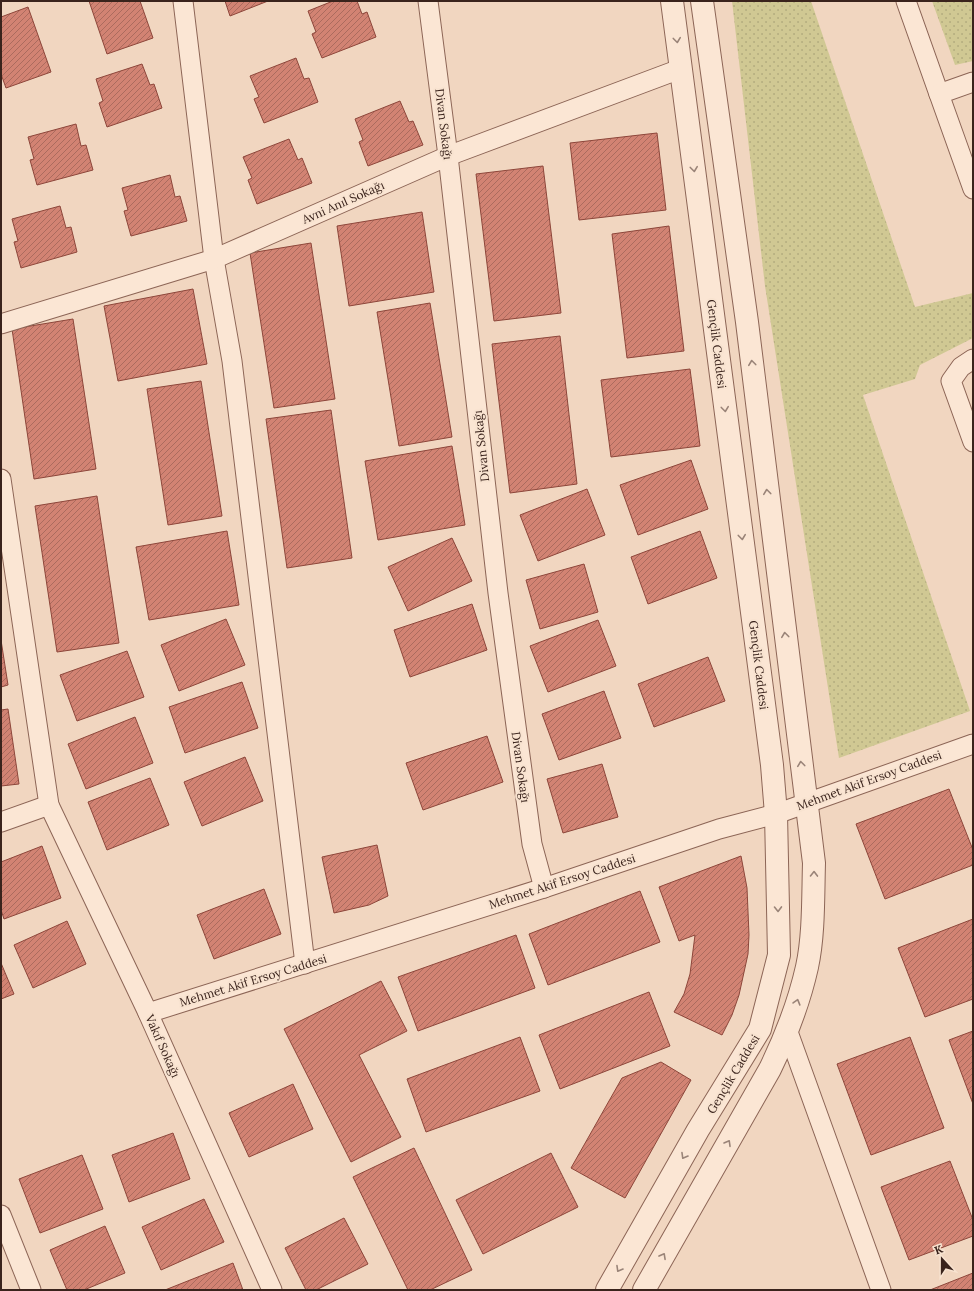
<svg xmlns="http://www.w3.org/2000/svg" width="974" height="1291" font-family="Lora,serif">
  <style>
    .grass { fill: url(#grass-dots) }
    .building { fill: url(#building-hatch); stroke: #8d463a }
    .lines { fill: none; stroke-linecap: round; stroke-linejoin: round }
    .minor-casing { stroke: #8c6556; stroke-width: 21 }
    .tertiary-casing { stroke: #8c6556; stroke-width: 24 }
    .minor { stroke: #fbe6d4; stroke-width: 19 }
    .tertiary { stroke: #fbe6d4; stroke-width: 22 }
    .oneway { stroke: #9a8478 }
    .labels { text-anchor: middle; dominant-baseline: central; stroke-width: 4; stroke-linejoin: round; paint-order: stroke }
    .street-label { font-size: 12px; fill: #3a231c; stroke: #f8e3d0 }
  </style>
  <defs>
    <pattern id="grass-dots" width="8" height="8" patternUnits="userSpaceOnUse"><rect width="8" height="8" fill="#d0c893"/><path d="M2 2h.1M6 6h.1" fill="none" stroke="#b3ac7e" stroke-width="1.8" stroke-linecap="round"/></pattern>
    <pattern id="building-hatch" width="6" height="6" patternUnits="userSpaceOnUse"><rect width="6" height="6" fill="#d28373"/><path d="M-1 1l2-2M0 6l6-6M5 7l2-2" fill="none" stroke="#ab6b5e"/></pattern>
  </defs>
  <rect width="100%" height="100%" fill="#f1d6c0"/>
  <g class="grass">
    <polygon points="732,1 811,1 915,307 973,293 973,338 920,365 915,379 863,395 970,711 839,758 765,286"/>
    <polygon points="932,1 973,1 973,61 955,65"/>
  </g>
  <g class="building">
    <polygon points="89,1 140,1 153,38 107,54"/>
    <polygon points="225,1 268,1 230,16"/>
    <polygon points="333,1 357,1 362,14 367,12 376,37 322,58 312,34 316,32 308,11"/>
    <polygon points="28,7 51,72 6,88 1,74 1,17"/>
    <polygon points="296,58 304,79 309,78 318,102 264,123 254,99 259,97 250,76"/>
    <polygon points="142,64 150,85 154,84 162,108 107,127 99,103 103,101 96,79"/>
    <polygon points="400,101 409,122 413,121 423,145 368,166 359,142 363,140 355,119"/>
    <polygon points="76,124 81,146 86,145 93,170 37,185 30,160 34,159 28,137"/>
    <polygon points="657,133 666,210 579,220 570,143"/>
    <polygon points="289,139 298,160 302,158 312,183 257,204 248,180 252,178 243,157"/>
    <polygon points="543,166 561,313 494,321 476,174"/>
    <polygon points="170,175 175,197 180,196 187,221 131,236 124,211 128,210 122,188"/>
    <polygon points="60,206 66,228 71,227 77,252 21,268 14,242 18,241 12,219"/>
    <polygon points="422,212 434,292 349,306 337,226"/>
    <polygon points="669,226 684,351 627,358 612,234"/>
    <polygon points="311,243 335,399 274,408 250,253"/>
    <polygon points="193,289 207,364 118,381 104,306"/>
    <polygon points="430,303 452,437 399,446 377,312"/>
    <polygon points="73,319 96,469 34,479 12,329"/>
    <polygon points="560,336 577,484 510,493 492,344"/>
    <polygon points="690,369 700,446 611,457 601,380"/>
    <polygon points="201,381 222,516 168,525 147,389"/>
    <polygon points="331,410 352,558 287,568 266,419"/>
    <polygon points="452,446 465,525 378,540 365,461"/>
    <polygon points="691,460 708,509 638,535 620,485"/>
    <polygon points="587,489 605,535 538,561 520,515"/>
    <polygon points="97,496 119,643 57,652 35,506"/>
    <polygon points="227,531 239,605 149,620 136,547"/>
    <polygon points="700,531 717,578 648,604 631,557"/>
    <polygon points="452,538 472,581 408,611 388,567"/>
    <polygon points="584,564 598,612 540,629 526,580"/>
    <polygon points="472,604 487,650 410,677 394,630"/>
    <polygon points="226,619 245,665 179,691 161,645"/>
    <polygon points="598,620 616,666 548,692 530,646"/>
    <polygon points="1,640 8,685 1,687"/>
    <polygon points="127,651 144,697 77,721 60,675"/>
    <polygon points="708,657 725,701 654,727 638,684"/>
    <polygon points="242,682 258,728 185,753 169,707"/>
    <polygon points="604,691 621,738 559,760 542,714"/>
    <polygon points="8,709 19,784 1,786 1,710"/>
    <polygon points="135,717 153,763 86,789 68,744"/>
    <polygon points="487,736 503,782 423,810 406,763"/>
    <polygon points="245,757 263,801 202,826 184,782"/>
    <polygon points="602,764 618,817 563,833 547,779"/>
    <polygon points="150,778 169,825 107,850 88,802"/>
    <polygon points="949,789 973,850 973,865 885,899 856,824"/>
    <polygon points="377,845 388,896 369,905 334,913 322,857"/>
    <polygon points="42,846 61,898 4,919 1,910 1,862"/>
    <polygon points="741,856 747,888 749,935 748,954 739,995 732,1015 722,1035 674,1012 684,994 690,974 695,935 679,941 659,887"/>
    <polygon points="264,889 281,934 214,959 197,915"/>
    <polygon points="640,891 660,942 548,985 529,934"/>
    <polygon points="973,919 973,999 925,1017 898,948"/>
    <polygon points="67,921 86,964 33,988 14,945"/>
    <polygon points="516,935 535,988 418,1031 398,977"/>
    <polygon points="1,963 14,994 1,999"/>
    <polygon points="381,981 407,1031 359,1055 401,1137 351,1162 284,1029"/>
    <polygon points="649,992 670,1046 560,1089 539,1035"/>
    <polygon points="973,1031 973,1104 949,1040"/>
    <polygon points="520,1037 540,1091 426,1132 407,1079"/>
    <polygon points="910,1037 944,1128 871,1155 837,1064"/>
    <polygon points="661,1062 691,1080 625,1198 571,1168 622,1078"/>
    <polygon points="293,1084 313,1129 249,1157 229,1113"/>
    <polygon points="173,1133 190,1179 129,1202 112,1155"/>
    <polygon points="414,1148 472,1270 430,1290 408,1290 353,1177"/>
    <polygon points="551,1153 578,1207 483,1254 456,1200"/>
    <polygon points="82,1155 103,1209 40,1233 19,1179"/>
    <polygon points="950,1161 973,1220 973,1236 909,1260 881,1187"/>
    <polygon points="204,1199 224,1242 161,1270 142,1227"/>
    <polygon points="344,1218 368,1264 316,1290 306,1290 285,1248"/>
    <polygon points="105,1226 125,1273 84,1290 67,1290 50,1250"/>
    <polygon points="233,1263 243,1290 165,1290"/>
    <polygon points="973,1273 973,1290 930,1290"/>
  </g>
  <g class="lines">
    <g class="minor-casing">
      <g id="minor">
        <polyline points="183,1 214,259 232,361 305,964"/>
        <polyline points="428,1 448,156 498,593 532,844 544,888"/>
        <polyline points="906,1 939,94"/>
        <polyline points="973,82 939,94 973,189"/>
        <polyline points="1,324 214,259 448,156 680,69"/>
        <polyline points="973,359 961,367 951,381 973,442"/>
        <polyline points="1,479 49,805 148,1013 272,1290"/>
        <polyline points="1,822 49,805"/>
        <polyline points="148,1013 544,888 719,829 776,814 973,744"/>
        <polyline points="788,1032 881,1290"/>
        <polyline points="1,1215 31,1290"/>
      </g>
    </g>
    <g class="tertiary-casing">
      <g id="tertiary">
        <polyline points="607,1290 698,1130 760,1029 779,955 776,814 772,765 672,1"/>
        <path d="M644 1290 770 1069C786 1036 799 1003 807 967 814 935 813 896 814 863L747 322 702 1"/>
      </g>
    </g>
    <use href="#minor" class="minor"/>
    <use href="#tertiary" class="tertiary"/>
  </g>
  <defs><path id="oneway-chevron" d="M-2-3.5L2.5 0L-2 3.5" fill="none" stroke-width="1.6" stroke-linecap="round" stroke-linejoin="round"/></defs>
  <g class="oneway">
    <use href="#oneway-chevron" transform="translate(677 40) rotate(83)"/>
    <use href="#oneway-chevron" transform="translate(694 169) rotate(83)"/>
    <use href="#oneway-chevron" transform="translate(752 363) rotate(-97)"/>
    <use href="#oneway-chevron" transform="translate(725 409) rotate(83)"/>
    <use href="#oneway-chevron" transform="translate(767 492) rotate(-97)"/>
    <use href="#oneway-chevron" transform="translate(742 537) rotate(83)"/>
    <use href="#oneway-chevron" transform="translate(785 635) rotate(-97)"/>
    <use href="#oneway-chevron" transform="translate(801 764) rotate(-97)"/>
    <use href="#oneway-chevron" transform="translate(814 874) rotate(-89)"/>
    <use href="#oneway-chevron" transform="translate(778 909) rotate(89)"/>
    <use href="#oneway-chevron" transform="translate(797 1002) rotate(-74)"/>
    <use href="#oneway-chevron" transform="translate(728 1143) rotate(-60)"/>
    <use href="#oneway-chevron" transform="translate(684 1156) rotate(120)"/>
    <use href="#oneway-chevron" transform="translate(663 1256) rotate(-61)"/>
    <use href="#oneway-chevron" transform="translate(619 1269) rotate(120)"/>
  </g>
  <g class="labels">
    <g class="street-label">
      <text transform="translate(444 124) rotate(83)">Divan Sokağı</text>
      <text transform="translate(343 202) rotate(-24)">Avni Anıl Sokağı</text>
      <text transform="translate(717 344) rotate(83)">Gençlik Caddesi</text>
      <text transform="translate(481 446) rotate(-96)">Divan Sokağı</text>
      <text transform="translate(759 665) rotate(83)">Gençlik Caddesi</text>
      <text transform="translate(521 767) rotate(82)">Divan Sokağı</text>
      <text transform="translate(869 780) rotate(-20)">Mehmet Akif Ersoy Caddesi</text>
      <text transform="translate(562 881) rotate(-18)">Mehmet Akif Ersoy Caddesi</text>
      <text transform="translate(253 980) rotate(-17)">Mehmet Akif Ersoy Caddesi</text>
      <text transform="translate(163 1046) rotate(66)">Vakıf Sokağı</text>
      <text transform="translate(733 1074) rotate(-59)">Gençlik Caddesi</text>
    </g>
  </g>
  <rect width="974" height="1291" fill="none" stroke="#3a231c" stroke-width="4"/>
  <g transform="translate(942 1259) rotate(339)" stroke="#f8e3d0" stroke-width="3" paint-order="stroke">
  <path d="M0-3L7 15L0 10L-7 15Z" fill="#3a231c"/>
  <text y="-6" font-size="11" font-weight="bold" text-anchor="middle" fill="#3a231c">K</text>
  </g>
</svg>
